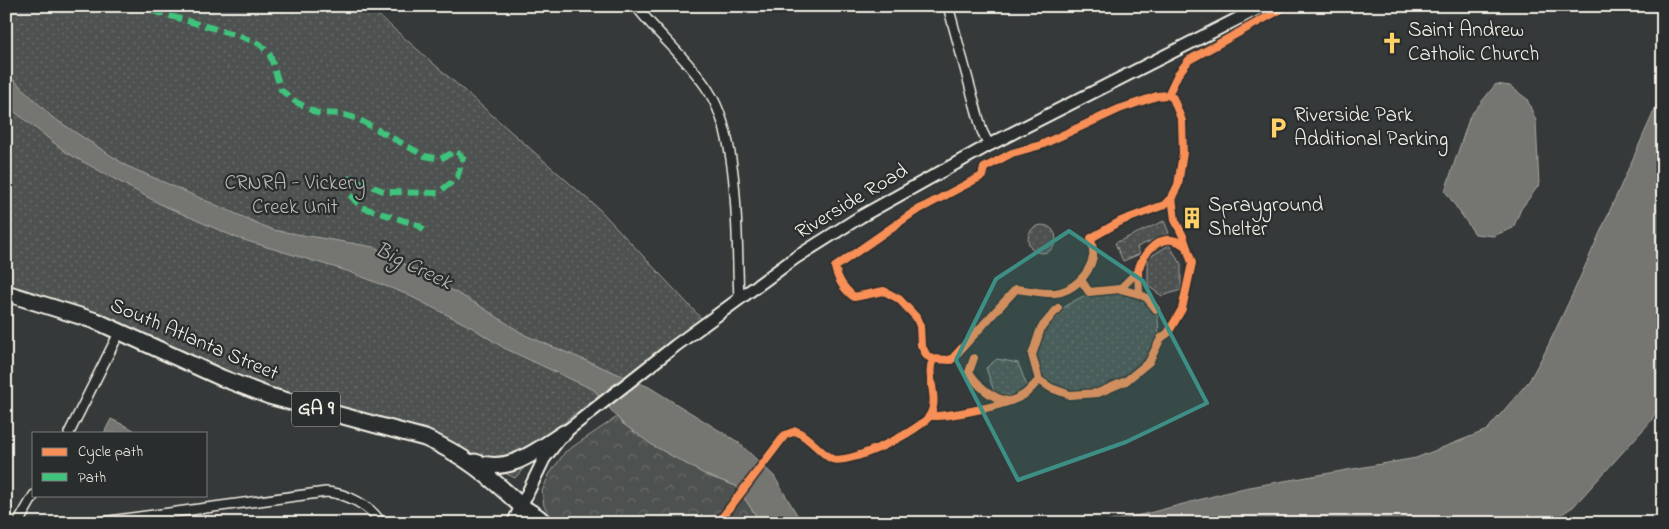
<svg xmlns="http://www.w3.org/2000/svg" width="1669" height="529" font-family="'Indie Flower',sans-serif">
  <style>
    .green { fill: url(#green-dots); stroke: #a1a19c }
    .forest { fill: url(#forest-crowns); stroke: #a1a19c }
    .water { fill: #757572; stroke: #a8a7a1 }
    .lines { fill: none; stroke-linecap: round; stroke-linejoin: round }
    .minor-casing { stroke: #f4f1e8; stroke-width: 12 }
    .tertiary-casing { stroke: #f4f1e8; stroke-width: 15 }
    .primary-casing { stroke: #f4f1e8; stroke-width: 19 }
    .minor { stroke: #2a2d2e; stroke-width: 9 }
    .tertiary { stroke: #2a2d2e; stroke-width: 11 }
    .primary { stroke: #2a2d2e; stroke-width: 15 }
    .quiet { stroke: #40c37c; stroke-width: 6; stroke-dasharray: 12 6; stroke-linecap: butt }
    .cycleway-casing { stroke: #2a2d2e; stroke-width: 11 }
    .cycleway { stroke: #f78f57; stroke-width: 8 }
    .marked { fill: #3d8f86; fill-opacity: 0.2; stroke: #3d8f86; stroke-width: 4; stroke-linejoin: round }
    .labels { text-anchor: middle; dominant-baseline: central; stroke-width: 4.5; stroke-linejoin: round; paint-order: stroke }
    .shield { fill: #2a2d2e; stroke: #b7b6b0; stroke-width: 1 }
    .shield-label { font-size: 20px; font-weight: bold; fill: #f4f1e8 }
    .poi-label { font-size: 21px; fill: #f4f1e8; stroke: #2a2d2e; text-anchor: start }
    .park-label { font-size: 21px; fill: #bab9b2; stroke: #2a2d2e }
    .street-label { font-size: 21px; fill: #f4f1e8; stroke: #2a2d2e }
    .water-label { font-size: 22px; font-style: italic; fill: #b4b3ad; stroke: #2a2d2e }
  </style>
  <defs>
    <pattern id="green-dots" width="8" height="8" patternUnits="userSpaceOnUse" patternTransform="scale(1.25)"><rect width="8" height="8" fill="#4e514f"/><path d="M2 2h.1M6 6h.1" fill="none" stroke="#686a68" stroke-width="1.8" stroke-linecap="round"/></pattern>
    <pattern id="forest-crowns" width="20" height="18" patternUnits="userSpaceOnUse" patternTransform="scale(1.25)"><rect width="20" height="18" fill="#4e514f"/><path d="M2 6a3 3 0 1 1 6 0M12 15a3 3 0 1 1 6 0" fill="none" stroke="#686a68"/></pattern>
  </defs>
  <rect width="100%" height="100%" fill="#363939"/>
  <filter id="ink" filterUnits="userSpaceOnUse"><feTurbulence type="fractalNoise" baseFrequency=".02" numOctaves="2"/><feDisplacementMap in="SourceGraphic" scale="10" xChannelSelector="R" yChannelSelector="G"/><feConvolveMatrix kernelMatrix="1 2 1 2 8 2 1 2 1" color-interpolation-filters="sRGB"/></filter>
  <g filter="url(#ink)">
    <g class="green">
      <polygon points="6,6 368,6 600,210 703,320 569,418 515,478 470,456 463,449 353,416 6,301"/>
      <polygon points="1164,221 1169,233 1137,247 1140,254 1123,261 1115,243"/>
      <circle cx="1042" cy="239" r="14"/>
      <polygon points="1169,245 1181,264 1181,290 1162,296 1148,286 1148,258"/>
      <path d="M1121 291 1135 294 1156 312C1163 334 1156 354 1139 369 1115 389 1084 400 1055 386 1048 383 1042 378 1039 371 1025 336 1061 303 1090 294 1100 291 1111 291 1121 291Z"/>
      <polygon points="997,359 1018,363 1027,386 1018,396 995,394 986,368"/>
    </g>
    <polygon class="forest" points="617,417 622,423 706,475 736,486 761,523 556,523 544,506 542,491 549,475 565,452"/>
    <g class="water">
      <polygon points="6,72 52,117 127,166 273,230 374,247 477,304 525,335 649,387 738,442 774,476 802,523 761,523 736,486 706,475 652,445 622,423 594,390 504,348 471,327 406,294 347,271 237,238 160,204 67,153 6,105"/>
      <polygon points="1496,84 1510,86 1527,99 1536,121 1539,185 1521,209 1513,228 1493,236 1475,234 1445,191 1470,116"/>
      <polygon points="1663,91 1663,398 1651,421 1573,507 1548,523 1102,523 1149,513 1244,488 1416,458 1487,430 1529,381 1545,352 1574,291"/>
      <polygon points="111,419 134,430 133,433 104,433"/>
    </g>
    <g class="lines">
      <g class="minor-casing">
        <g id="minor">
          <path d="M636 6C659 36 688 59 708 90 741 140 736 239 739 299"/>
          <polyline points="948,6 982,131 989,145"/>
          <polyline points="69,433 120,331"/>
          <polyline points="18,523 34,495"/>
          <path d="M94 523 326 492C346 493 371 506 381 523"/>
        </g>
      </g>
      <g class="tertiary-casing">
        <polyline id="tertiary" points="513,523 544,459 564,433 675,346 795,258 860,217 989,145 1263,6"/>
      </g>
      <g class="primary-casing">
        <g id="primary">
          <path d="M6 293 96 321 222 378 269 396 425 438C463 454 490 477 519 504 527 512 538 514 544 523"/>
          <path d="M475 462C509 475 537 450 564 433"/>
        </g>
      </g>
      <use href="#minor" class="minor"/>
      <use href="#tertiary" class="tertiary"/>
      <use href="#primary" class="primary"/>
      <polyline class="quiet" points="135,6 237,35 260,44 270,55 281,90 296,102 317,113 342,114 358,119 425,156 440,159 456,151 463,158 457,178 438,193 386,192 350,178 349,194 361,207 418,225 424,230"/>
      <g class="cycleway-casing">
        <g id="cycleway">
          <polyline points="1168,95 1178,74 1189,60 1287,6"/>
          <path d="M1138 271C1144 248 1167 228 1187 248"/>
          <polyline points="1081,280 1089,292 1120,289 1139,294"/>
          <polyline points="1120,289 1138,271 1139,294 1147,298 1156,309"/>
          <polyline points="1058,308 1041,328 1032,355 1039,380 1051,388 1070,395 1098,393 1126,381 1149,362 1161,338 1168,333 1182,309 1192,263 1183,236 1175,220 1172,197"/>
          <path d="M974 358 969 372C978 386 989 397 1007 401"/>
          <path d="M930 416C949 417 1010 405 1025 394 1030 390 1035 384 1039 380"/>
          <path d="M718 523 785 435 796 431C809 437 824 456 832 459 850 465 921 431 930 415 940 397 925 377 933 359L927 356 921 345 920 326 916 317 899 299 884 291 854 297C843 288 838 280 835 267L914 212 982 176 984 168 1012 153 1041 145 1119 109 1157 96 1168 95 1173 98 1182 121 1183 153 1178 185 1172 197 1164 205 1121 221 1091 238C1092 244 1094 252 1093 257 1089 275 1073 291 1055 293 1043 294 1028 290 1016 289L951 360 933 359"/>
        </g>
      </g>
      <use href="#cycleway" class="cycleway"/>
    </g>
  </g>
  <path class="marked" d="M1069 231 1143 281 1207 403 1126 442 1018 480 956 360 996 279Z"/>
  <defs>
    <g id="church-bare" transform="scale(1.725)"><path d="M-1.2-6h2.4v3.5h3.3v2.4h-3.3V6h-2.4V-.1h-3.3v-2.4h3.3Z" fill="#ffd166" stroke="#2a2d2e" stroke-width="2.5" paint-order="stroke"/></g>
    <g id="parking-bare" transform="scale(1.725)"><path d="M-3.5-5.5H1a3.5 3.5 0 0 1 0 7H-1V5.5H-3.5ZM-1-3.4V-.6H.8a1.4 1.4 0 0 0 0-2.8Z" fill="#ffd166" stroke="#2a2d2e" stroke-width="2.5" paint-order="stroke"/></g>
    <g id="building-bare" transform="scale(1.725)"><path d="M-4-6H4V6H1V3H-1V6H-4ZM-2.5-4.3h1.7v1.8h-1.7ZM.8-4.3h1.7v1.8H.8ZM-2.5-1h1.7V.8h-1.7ZM.8-1h1.7V.8H.8Z" fill="#ffd166" stroke="#2a2d2e" stroke-width="2.5" paint-order="stroke"/></g>
  </defs>
  <g fill-rule="evenodd">
    <use href="#church-bare" x="1392" y="43"/>
    <use href="#parking-bare" x="1278" y="128"/>
    <use href="#building-bare" x="1192" y="218"/>
  </g>
  <g class="labels">
    <rect class="shield" x="292" y="391.5" width="48" height="35" rx="4"/>
    <g class="shield-label">
      <text x="316" y="409">GA 9</text>
    </g>
    <g class="poi-label">
      <text x="1408" y="31">Saint Andrew<tspan x="1408" dy="24">Catholic Church</tspan></text>
      <text x="1294" y="116">Riverside Park<tspan x="1294" dy="24">Additional Parking</tspan></text>
      <text x="1208" y="206">Sprayground<tspan x="1208" dy="24">Shelter</tspan></text>
    </g>
    <g class="park-label">
      <text x="295" y="184">CRNRA - Vickery<tspan x="295" dy="24">Creek Unit</tspan></text>
    </g>
    <g class="street-label">
      <text transform="translate(852 202) rotate(-31)">Riverside Road</text>
      <text transform="translate(194 340) rotate(23)">South Atlanta Street</text>
    </g>
    <g class="water-label">
      <text transform="translate(413 267) rotate(26)">Big Creek</text>
    </g>
  </g>
  <rect width="1669" height="529" fill="none" stroke="#2a2d2e" stroke-width="25"/>
  <rect x="12" y="12" width="1644" height="504" fill="none" stroke="#f4f1e8" stroke-width="2" filter="url(#ink)"/>
  <rect x="32" y="432" width="175" height="65" fill="#2a2d2e" stroke="#7b7b78"/>
  <rect x="42" y="448" width="25" height="8" fill="#f78f57" stroke="#7b7b78"/>
  <text x="78" y="456" font-size="15" fill="#f4f1e8">Cycle path</text>
  <rect x="42" y="473" width="25" height="8" fill="#40c37c" stroke="#7b7b78"/>
  <text x="78" y="482" font-size="15" fill="#f4f1e8">Path</text>
</svg>
